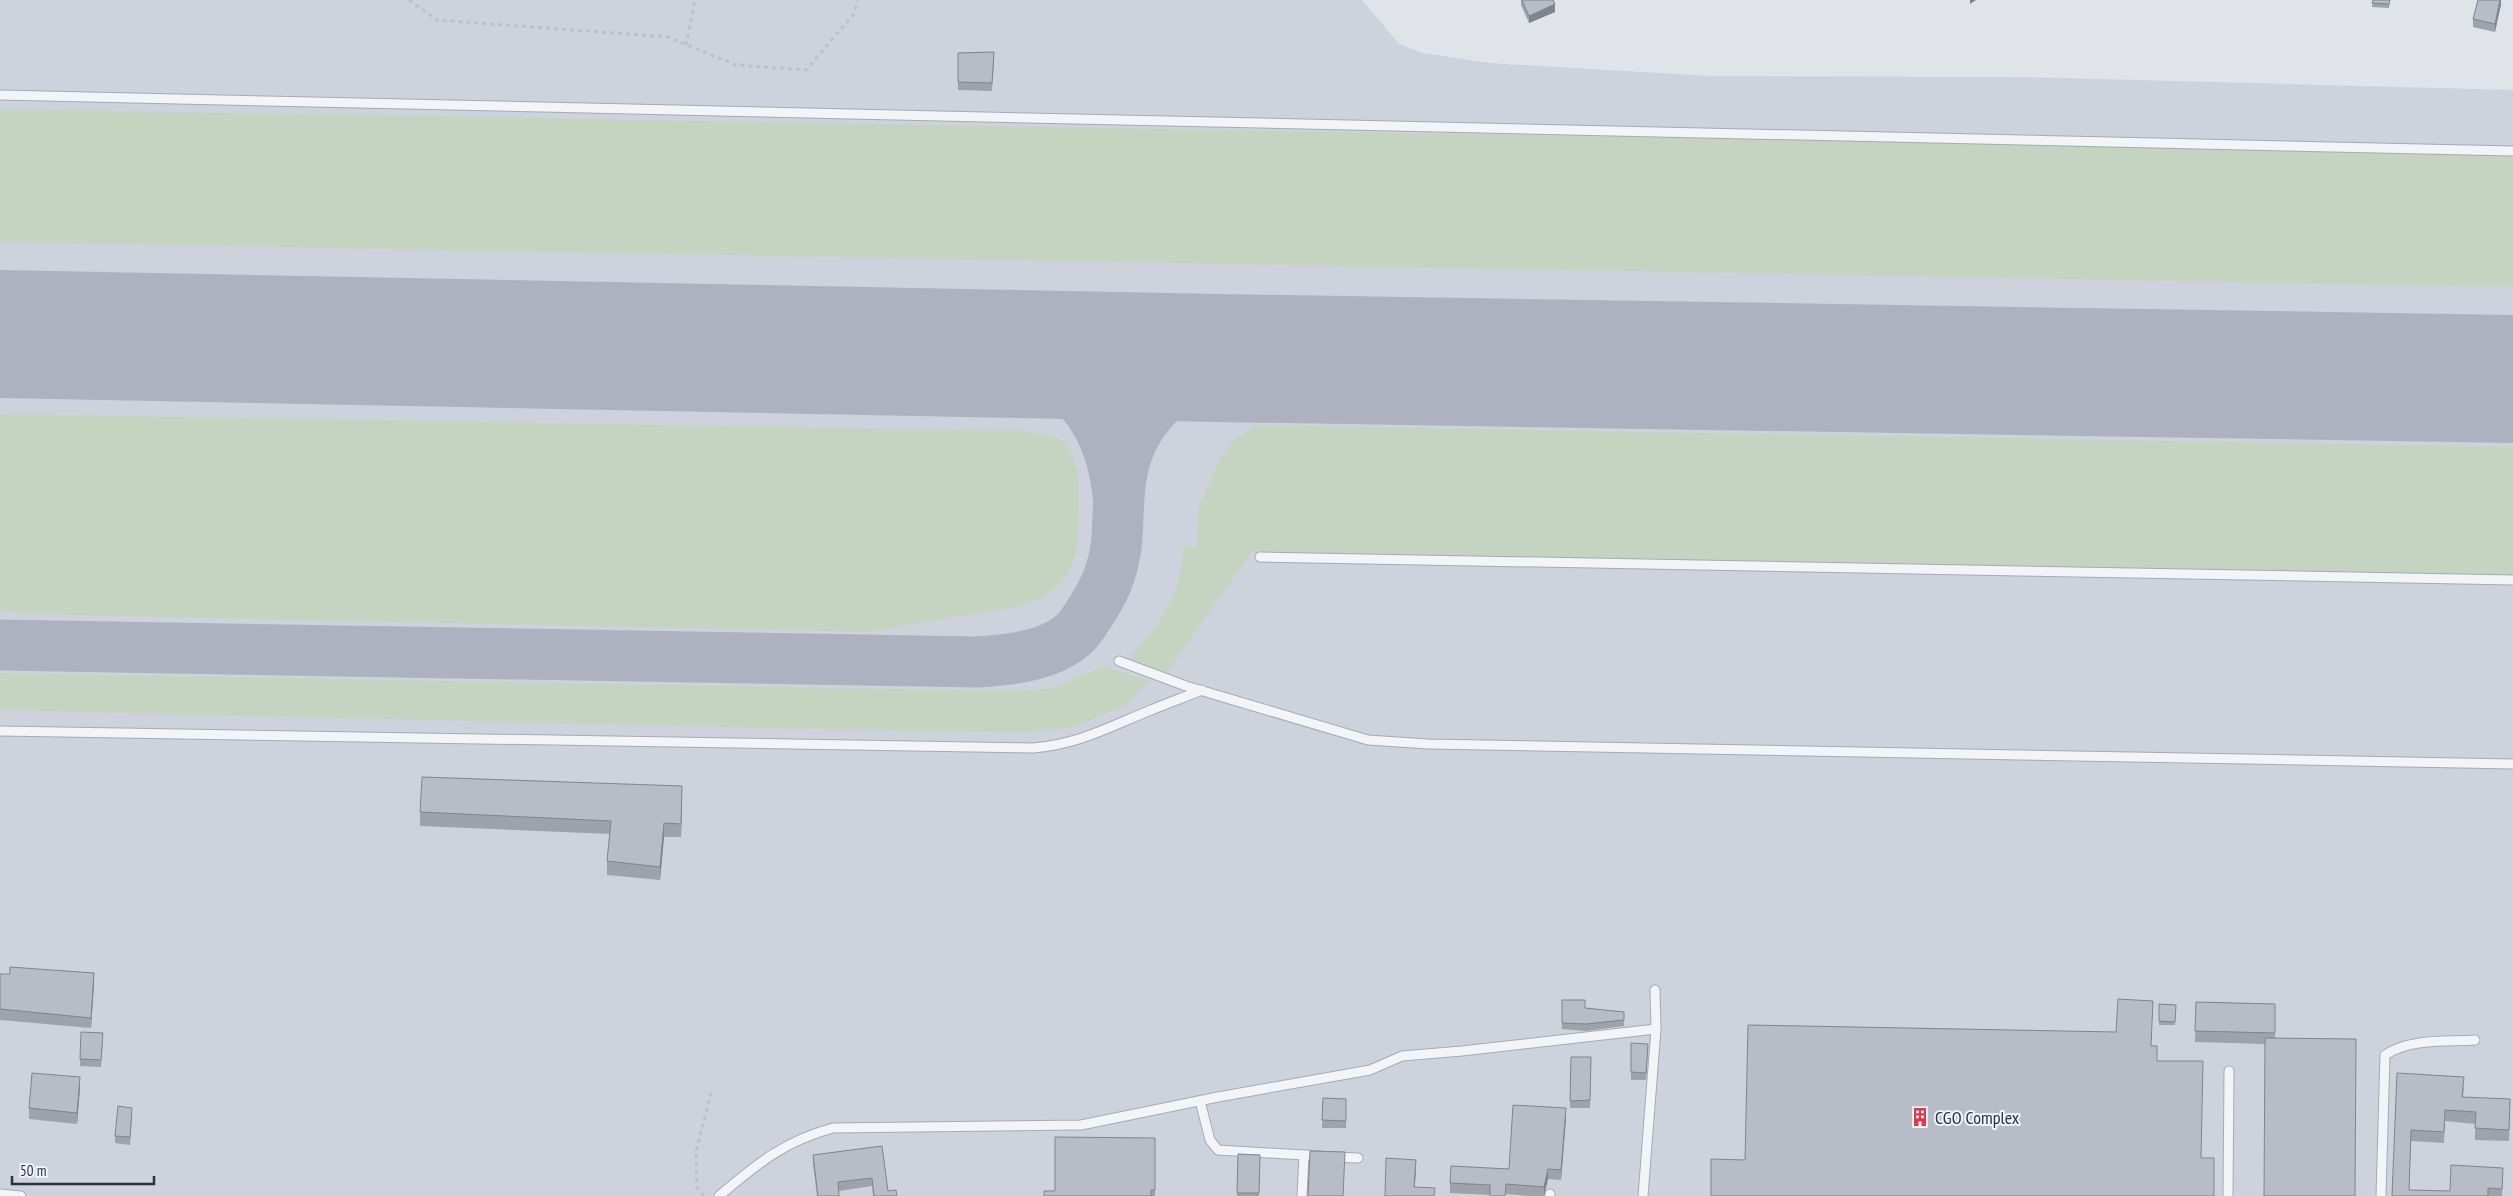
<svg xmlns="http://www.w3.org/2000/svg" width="2513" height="1196" font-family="'PT Sans Narrow',sans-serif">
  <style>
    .built { fill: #ced2dc }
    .green { fill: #c5d4c1 }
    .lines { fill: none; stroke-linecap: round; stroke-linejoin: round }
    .taxiway { stroke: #acb2bf; stroke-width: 51 }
    .runway { stroke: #acb2bf; stroke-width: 128 }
    .service-casing { stroke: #a5aab4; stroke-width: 11 }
    .path { stroke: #bec1c9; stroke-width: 3; stroke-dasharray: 4 4; stroke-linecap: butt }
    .service { stroke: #f3f4f8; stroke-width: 9 }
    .wall { fill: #9da2ab }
    .shaded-wall { fill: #80848b }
    .building { fill: #b7bcc7; stroke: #80848b }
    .labels { text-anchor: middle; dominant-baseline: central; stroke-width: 4; stroke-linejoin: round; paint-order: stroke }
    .poi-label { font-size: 18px; fill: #283042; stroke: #f0f2f7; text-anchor: start }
  </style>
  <rect width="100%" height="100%" fill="#e0e3ea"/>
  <polygon class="built" points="0,0 1362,0 1399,44 1423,53 1489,63 1709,76 2019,77 2513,90 2513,1196 0,1196"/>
  <g class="green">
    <polygon points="0,109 2513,152 2513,287 0,242"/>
    <polygon points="0,414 1024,431 1062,440 1073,455 1079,478 1078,543 1073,564 1062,582 1042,599 1015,607 867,632 21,614 0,610"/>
    <path d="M1257 425 2513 447V579L1252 552 1167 672 1135 661 1131 656C1150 639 1167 613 1176 588 1181 575 1182 560 1185 546L1196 549 1199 506 1220 460 1232 441Z"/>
    <polygon points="1103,666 1149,681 1126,705 1075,727 1025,732 762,728 0,710 0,673 1014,691 1056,688"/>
  </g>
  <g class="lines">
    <g class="taxiway">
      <path d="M992 354C1012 360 1035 365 1053 377 1094 403 1113 447 1118 494"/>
      <path d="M0 645 977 662C1009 660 1053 656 1077 631 1083 624 1089 614 1094 606 1107 586 1115 563 1117 538 1119 503 1117 468 1135 435 1153 400 1186 379 1217 358"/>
    </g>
    <polyline class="runway" points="0,334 1217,358 2513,379"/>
    <g class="service-casing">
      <g id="service">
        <polyline points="0,95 2513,151"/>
        <polyline points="1260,557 2513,580"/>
        <polyline points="1119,661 1186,686 1368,740 1428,744 2513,764"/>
        <path d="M0 731 1033 748C1079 744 1109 727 1151 710 1168 703 1185 697 1202 690"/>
        <polyline points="1200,1101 1210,1140 1218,1150 1321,1156"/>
        <polyline points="1334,1157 1358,1158"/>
        <polyline points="0,1194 21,1196"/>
        <path d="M719 1196C757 1164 784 1141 833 1128L1081 1125 1218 1097 1370 1070 1402 1056 1462 1051 1656 1029"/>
        <polyline points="1302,1196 1304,1155"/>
        <polyline points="1550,1196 1550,1194"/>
        <polyline points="1643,1196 1656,1029 1655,990"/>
        <polyline points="2228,1196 2229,1071"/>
        <path d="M2381 1196 2385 1055C2411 1038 2445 1042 2475 1040"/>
      </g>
    </g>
    <g class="path">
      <polyline points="409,0 437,20 668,37 736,65 806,70 853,15 858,0"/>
      <polyline points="686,45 695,0"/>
      <polyline points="704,1196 697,1188 696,1152 712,1089"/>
    </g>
    <use href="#service" class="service"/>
  </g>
  <g class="wall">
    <polygon points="1521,0 1553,0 1555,12 1529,23 1521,5"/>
    <polygon points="2373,0 2390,0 2389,8 2372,7"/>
    <polygon points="2501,0 2501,4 2495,32 2473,27 2473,19"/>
    <polygon points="958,53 994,60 992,91 958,90"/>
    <polygon points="682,800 681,837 664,837 660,880 607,875 607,861 610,834 420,826 420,812"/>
    <polygon points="0,974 94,983 91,1028 0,1020"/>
    <polygon points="1562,1000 1585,1008 1624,1012 1624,1026 1586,1031 1562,1029"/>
    <polygon points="2196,1002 2275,1004 2275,1038 2265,1044 2195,1042"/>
    <polygon points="2159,1004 2176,1005 2175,1025 2159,1025"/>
    <polygon points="103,1041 101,1067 80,1066 80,1059"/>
    <polygon points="1631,1043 1648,1051 1646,1080 1631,1080"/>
    <polygon points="1571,1057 1591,1057 1590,1108 1570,1108"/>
    <polygon points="2397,1073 2464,1088 2463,1097 2510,1110 2509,1141 2475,1140 2475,1124 2445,1121 2444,1143 2411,1141 2409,1190 2450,1191 2503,1179 2502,1196 2392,1196"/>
    <polygon points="80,1088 77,1124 29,1119 29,1108"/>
    <polygon points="1323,1098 1346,1099 1346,1128 1322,1128"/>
    <polygon points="132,1116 130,1145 115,1143 115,1136"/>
    <polygon points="1566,1118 1561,1180 1548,1179 1544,1196 1529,1196 1506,1194 1490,1195 1450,1193 1450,1183 1509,1169"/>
    <polygon points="1155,1138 1155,1196 1044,1196 1055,1191"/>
    <polygon points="882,1146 888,1191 897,1196 873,1196 872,1186 839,1191 839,1196 817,1196 813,1164 813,1155"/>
    <polygon points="1238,1154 1260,1155 1259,1196 1237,1196"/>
  </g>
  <g class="shaded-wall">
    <polygon points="1970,0 1976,0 1970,4"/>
    <polygon points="2500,0 2501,0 2501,4 2495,32 2495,24"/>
    <polygon points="1555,4 1555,12 1529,23 1529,16"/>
    <polygon points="682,786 682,800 681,837 681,824"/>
    <polygon points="664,823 664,837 660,880 660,867"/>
    <polygon points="94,973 94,983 91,1028 91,1018"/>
    <polygon points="80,1077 80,1088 77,1124 77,1113"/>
    <polygon points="1566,1108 1566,1118 1561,1180 1561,1170"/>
    <polygon points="1416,1160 1416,1171 1414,1196 1414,1187"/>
    <polygon points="1548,1169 1548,1179 1544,1196 1544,1187"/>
  </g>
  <g class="building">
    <polygon points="1522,0 1553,0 1555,4 1529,16"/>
    <polygon points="2373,0 2390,0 2389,4 2372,3"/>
    <polygon points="2478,0 2500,0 2495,24 2473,19"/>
    <polygon points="994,52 992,83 958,82 958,53"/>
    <polygon points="422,777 682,786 681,824 664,823 660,867 607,861 611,821 420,812"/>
    <polygon points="10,967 94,973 91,1018 0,1009 0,974 10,974"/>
    <polygon points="2118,999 2153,1001 2151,1046 2157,1046 2157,1061 2203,1061 2201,1158 2214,1158 2214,1196 1711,1196 1711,1159 1745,1160 1748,1025 2116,1032"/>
    <polygon points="1562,1000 1585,1000 1585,1008 1624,1012 1624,1020 1586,1024 1562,1023"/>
    <polygon points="2196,1002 2275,1004 2275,1033 2195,1031"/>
    <polygon points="2159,1004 2176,1005 2175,1022 2159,1021"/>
    <polygon points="81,1032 103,1033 101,1060 80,1059"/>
    <polygon points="2265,1038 2356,1039 2355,1196 2264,1196"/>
    <polygon points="1631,1043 1648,1044 1646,1073 1631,1072"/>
    <polygon points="1571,1057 1591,1057 1590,1100 1570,1101"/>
    <polygon points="32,1073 80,1077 77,1113 29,1108"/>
    <polygon points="2397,1073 2464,1077 2462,1097 2510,1099 2509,1130 2475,1128 2476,1112 2445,1110 2444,1132 2411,1130 2409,1190 2450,1191 2451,1165 2503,1168 2502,1189 2488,1188 2488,1196 2392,1196"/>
    <polygon points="1323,1098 1346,1099 1346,1121 1322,1120"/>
    <polygon points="1513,1105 1566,1108 1561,1170 1548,1169 1544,1187 1506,1184 1505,1196 1490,1196 1490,1185 1450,1183 1451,1166 1509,1169"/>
    <polygon points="118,1106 132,1108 130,1137 115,1136"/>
    <polygon points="1055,1137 1155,1138 1155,1190 1151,1190 1151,1196 1044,1196 1044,1191 1055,1191"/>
    <polygon points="882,1146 888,1191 896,1190 897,1196 874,1196 872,1178 838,1182 839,1196 818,1196 813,1155"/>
    <polygon points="1310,1151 1345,1152 1343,1196 1308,1196"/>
    <polygon points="1238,1154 1260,1155 1259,1193 1237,1193"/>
    <polygon points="1386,1158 1416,1160 1414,1187 1435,1188 1434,1196 1385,1196"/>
  </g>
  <defs>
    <g id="building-bare" transform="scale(1.5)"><path d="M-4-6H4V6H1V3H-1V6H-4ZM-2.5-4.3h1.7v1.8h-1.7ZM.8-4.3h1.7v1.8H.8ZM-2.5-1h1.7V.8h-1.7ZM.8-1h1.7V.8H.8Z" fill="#d63e50" stroke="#f0f2f7" stroke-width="2.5" paint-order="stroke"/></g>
  </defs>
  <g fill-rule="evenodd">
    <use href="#building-bare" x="1920" y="1117"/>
  </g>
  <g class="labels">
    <g class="poi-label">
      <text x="1935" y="1117">CGO Complex</text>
    </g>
  </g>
  <path d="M12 1176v8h142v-8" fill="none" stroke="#283042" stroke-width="2.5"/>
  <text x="20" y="1176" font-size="15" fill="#283042" stroke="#f0f2f7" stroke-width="4" paint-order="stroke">50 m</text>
</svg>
